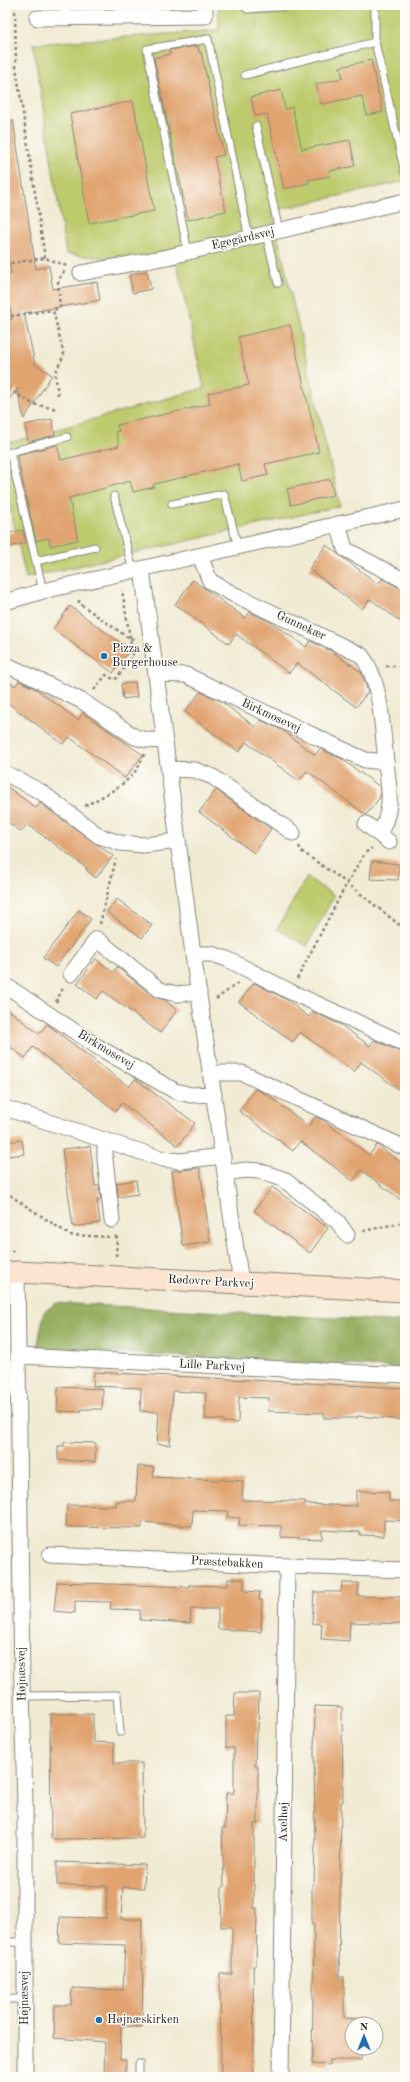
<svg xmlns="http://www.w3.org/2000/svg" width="410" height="2082" font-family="'Old Standard TT',serif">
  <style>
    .green { fill: #bdcb6d; stroke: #6c7444 }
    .forest { fill: #96af60; stroke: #59663e }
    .building { fill: #e1a471 }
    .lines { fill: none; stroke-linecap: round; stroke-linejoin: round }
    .lane-casing { stroke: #868478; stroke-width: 9 }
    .street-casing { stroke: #868478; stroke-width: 17 }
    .secondary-casing { stroke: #868478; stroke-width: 23 }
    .path { stroke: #868478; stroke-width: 2.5; stroke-dasharray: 3 3; stroke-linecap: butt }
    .lane { stroke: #fff; stroke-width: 7 }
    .street { stroke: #fff; stroke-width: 15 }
    .secondary { stroke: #fde4d0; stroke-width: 21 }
    .poi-dot { fill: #1f6fb2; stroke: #fdfcf7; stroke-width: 1.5 }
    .labels { text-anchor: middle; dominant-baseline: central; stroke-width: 3; stroke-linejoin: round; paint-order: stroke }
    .street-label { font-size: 12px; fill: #1c1c1c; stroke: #fdfcf7 }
    .poi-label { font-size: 12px; fill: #1c1c1c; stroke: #fdfcf7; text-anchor: start }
  </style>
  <rect width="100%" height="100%" fill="#fdfcf7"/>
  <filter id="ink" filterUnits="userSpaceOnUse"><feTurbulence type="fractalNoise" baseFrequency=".025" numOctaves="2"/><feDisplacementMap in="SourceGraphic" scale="8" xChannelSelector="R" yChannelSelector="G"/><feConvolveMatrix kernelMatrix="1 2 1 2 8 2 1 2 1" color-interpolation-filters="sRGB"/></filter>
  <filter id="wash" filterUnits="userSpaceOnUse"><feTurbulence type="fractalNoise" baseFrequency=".012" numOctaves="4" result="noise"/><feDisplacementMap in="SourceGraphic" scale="16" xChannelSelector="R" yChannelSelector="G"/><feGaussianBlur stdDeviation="0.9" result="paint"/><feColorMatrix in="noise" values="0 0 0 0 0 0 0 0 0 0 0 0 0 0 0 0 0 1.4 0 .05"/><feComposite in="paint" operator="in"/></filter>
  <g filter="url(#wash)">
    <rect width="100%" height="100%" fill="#f1ebd3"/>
    <g class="green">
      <polygon points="218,5 405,5 405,181 272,211 340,506 26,578 5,485 5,444 204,388 177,265 66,254 33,44 219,30"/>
      <polygon points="307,877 334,896 307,946 277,929"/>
    </g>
    <polygon class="forest" points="56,1303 405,1322 405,1368 37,1349 44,1312"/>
    <g id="blocks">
      <g class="building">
        <polygon points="198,46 199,52 201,52 224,155 214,157 226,211 188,220 154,58 170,54 169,50"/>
        <polygon points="371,60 383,112 367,115 362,96 321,104 316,84 343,78 340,67"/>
        <polygon points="281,90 285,109 292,107 302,149 350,140 355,166 329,171 330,176 308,180 309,183 284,189 267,114 255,116 251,97"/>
        <polygon points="133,101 154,211 89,223 70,114"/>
        <polygon points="13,120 36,269 49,266 53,289 97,282 100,300 24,313 35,364 52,375 24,419 17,388 5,406 5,320 12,319 5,278 5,274 11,273 5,237 5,121"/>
        <polygon points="147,271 151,289 133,293 129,275"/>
        <polygon points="290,325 319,452 265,464 268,475 242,481 238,464 154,484 154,487 133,492 130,481 69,498 78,540 50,546 49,538 36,541 17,455 57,445 61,460 119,446 116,431 119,431 117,425 210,404 208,393 249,385 238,337"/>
        <polygon points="52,419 55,435 28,442 25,425"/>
        <polygon points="330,479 334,495 291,505 287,489"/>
        <polygon points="23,530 26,543 5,548 5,534"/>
        <polygon points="326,545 378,584 382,579 405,590 405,625 370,599 362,609 309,569"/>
        <polygon points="193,580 245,618 250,612 272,623 306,647 310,641 333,652 361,672 368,692 356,707 297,663 289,673 236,634 229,644 175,604"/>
        <polygon points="70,606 130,650 113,673 53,629"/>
        <polygon points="5,679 15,686 19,681 36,689 78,720 83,713 143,755 125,778 69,737 63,744 5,701"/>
        <polygon points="135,682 137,697 123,699 121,684"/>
        <polygon points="200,692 221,701 255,727 260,720 282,730 315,755 320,749 342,759 380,787 380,797 366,815 307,771 299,781 246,742 239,752 185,712"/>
        <polygon points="5,785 36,808 40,803 113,856 96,878 86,870 87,868 27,824 21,832 5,820"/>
        <polygon points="216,790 271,829 254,853 199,812"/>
        <polygon points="372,861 399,864 398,880 370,879"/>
        <polygon points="117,899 152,925 142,938 107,912"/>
        <polygon points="79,910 91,919 56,967 43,958"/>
        <polygon points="96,959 113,972 117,967 154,997 165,1000 177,1010 160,1033 103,991 97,999 77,984"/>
        <polygon points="254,983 284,998 309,1017 313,1012 341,1025 370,1046 374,1040 398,1051 405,1056 405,1094 361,1062 354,1072 300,1032 293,1042 239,1002"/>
        <polygon points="5,1007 39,1034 47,1024 129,1087 135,1079 195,1123 178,1146 122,1103 116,1111 33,1047 25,1058 5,1043"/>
        <polygon points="255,1089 266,1094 309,1126 315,1117 323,1120 369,1155 377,1145 405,1165 405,1203 361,1170 353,1181 300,1141 293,1151 239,1111"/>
        <polygon points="22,1140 24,1154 9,1156 7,1142"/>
        <polygon points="90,1146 95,1186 99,1185 101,1200 97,1200 100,1223 73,1227 62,1149"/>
        <polygon points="200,1168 210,1242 183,1246 172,1171"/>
        <polygon points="136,1180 138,1194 118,1197 117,1183"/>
        <polygon points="272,1187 328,1228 310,1253 254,1211"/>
        <polygon points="94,1372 405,1388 405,1420 357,1416 357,1418 324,1418 324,1413 268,1411 269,1398 239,1397 238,1423 224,1422 224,1420 205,1419 206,1393 173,1391 170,1445 157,1444 159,1412 140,1411 141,1388 93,1386"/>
        <polygon points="58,1387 103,1389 102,1409 81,1409 81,1412 57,1411"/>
        <polygon points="64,1442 96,1443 95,1462 58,1460 58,1446 64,1446"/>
        <polygon points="138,1466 154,1467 153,1477 243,1481 242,1500 305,1501 305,1504 356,1506 356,1491 389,1492 389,1501 405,1501 405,1521 384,1520 384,1536 360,1535 360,1532 322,1530 322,1539 281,1537 281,1526 239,1525 240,1518 227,1517 228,1511 193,1510 192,1526 142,1522 142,1528 66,1527 67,1505 116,1506 117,1501 136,1501"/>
        <polygon points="228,1579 244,1579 244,1591 260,1592 259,1600 262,1600 261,1632 218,1629 218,1609 191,1609 190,1623 140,1620 140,1610 110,1609 111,1602 75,1601 75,1613 54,1611 57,1582 189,1587 189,1585 228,1586"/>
        <polygon points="342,1583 359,1583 358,1596 405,1597 405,1624 350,1622 349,1641 321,1639 322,1624 312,1623 314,1592 341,1592"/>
        <polygon points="235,1693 259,1693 258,1731 256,1731 255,1766 258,1766 258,1824 254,1824 254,1908 257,1908 256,1966 253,1966 254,2059 252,2077 221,2077 220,1974 232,1974 232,1927 221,1927 222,1887 224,1887 222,1828 225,1828 226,1793 234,1793 234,1748 226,1748 226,1716 234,1716"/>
        <polygon points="315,1706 342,1707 343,1802 341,1802 339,1977 344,1977 344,2018 362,2019 362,2024 352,2024 352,2048 362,2048 361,2060 329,2060 329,2065 312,2064 314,1925 312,1925 312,1884 314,1884 315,1847 314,1752"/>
        <polygon points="50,1714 93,1714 93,1742 114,1743 114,1763 142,1763 143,1838 51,1839"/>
        <polygon points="57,1862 145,1865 144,1888 123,1887 121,1919 142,1919 141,1969 143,1969 142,2027 121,2026 120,2059 126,2059 126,2077 104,2077 105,2042 54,2038 55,2005 71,2005 72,1988 123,1990 125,1945 59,1943 60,1917 106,1918 107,1886 57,1885"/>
      </g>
    </g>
  </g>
  <g filter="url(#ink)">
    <use href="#blocks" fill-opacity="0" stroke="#868478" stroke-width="1"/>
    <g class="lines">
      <g class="lane-casing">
        <g id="lane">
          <polyline points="243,5 247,9 307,5"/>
          <polyline points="375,5 375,42 405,173"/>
          <polyline points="245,75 375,42"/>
          <polyline points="256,126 279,231"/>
          <polyline points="266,234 278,283"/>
          <polyline points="188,252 147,49 208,39 249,238"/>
          <polyline points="114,496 133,571"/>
          <polyline points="172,504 224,494 238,547"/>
          <polyline points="36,561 95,547"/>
          <polyline points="43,591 10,452 67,437"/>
          <polyline points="22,1696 117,1695 120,1732"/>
          <polyline points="5,1942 25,1942"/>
          <polyline points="5,1999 25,1999"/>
          <polyline points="139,2077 139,2064"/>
        </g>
      </g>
      <g class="street-casing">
        <g id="street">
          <polyline points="37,18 205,16 205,5"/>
          <polyline points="81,273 167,257 405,201"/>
          <polyline points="338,524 345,549 405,581"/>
          <polyline points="142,569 193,954 241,1283"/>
          <polyline points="5,602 43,591 405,509"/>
          <polyline points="5,664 82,701 135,737 147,740 165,741"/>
          <path d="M156 674 186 675 365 760 386 762C382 730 382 680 361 655L231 593 210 581 200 556"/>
          <polyline points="169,769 195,770 213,777 293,833"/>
          <polyline points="5,773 41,792 99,836 120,843 144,845 178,841"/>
          <polyline points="366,824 389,842"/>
          <path d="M379 834C394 809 389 790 386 762"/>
          <polyline points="193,954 212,954 227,959 291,992 405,1044"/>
          <polyline points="71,974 97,939 160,990 177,994 199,992"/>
          <polyline points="5,985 98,1047 175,1091 191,1095 214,1094"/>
          <polyline points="211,1073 242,1073 405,1148"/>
          <polyline points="5,1108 163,1159 180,1161 223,1156"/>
          <polyline points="105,1142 105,1159 112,1220"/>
          <polyline points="225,1173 246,1170 259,1171 283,1179 338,1222 347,1235"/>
          <polyline points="17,1272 22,1689 25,1804 25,2077"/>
          <polyline points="19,1356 405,1375"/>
          <polyline points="50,1555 287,1566 405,1570"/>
          <polyline points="281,2077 287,1566"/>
        </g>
      </g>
      <g class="secondary-casing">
        <polyline id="secondary" points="5,1273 17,1272 405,1291"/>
      </g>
      <g class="path">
        <polyline points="15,5 16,67 45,258"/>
        <polyline points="5,264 45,258 67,266"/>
        <polyline points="5,317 53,310"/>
        <polyline points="14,392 33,404 57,409"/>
        <polyline points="58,395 55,373 64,355 53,310 60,308 58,281 64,271"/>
        <polyline points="79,600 79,603 130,639 135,638"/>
        <polyline points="386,666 405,666"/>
        <polyline points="94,690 106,675 115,680 133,656 122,590"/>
        <path d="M85 806C108 793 136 782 144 754"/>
        <polyline points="299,846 301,851 347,883 402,927 405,948"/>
        <polyline points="100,924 116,859"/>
        <polyline points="297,979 347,883 365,853 372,848"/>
        <polyline points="216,999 238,983"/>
        <polyline points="56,1002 63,988"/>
        <polyline points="5,1192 70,1235 110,1237"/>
        <polyline points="363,1231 405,1222"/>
        <polyline points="115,1236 117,1238 116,1258"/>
        <polyline points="5,1251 15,1251"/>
      </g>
      <use href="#lane" class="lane"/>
      <use href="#street" class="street"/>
      <use href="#secondary" class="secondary"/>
    </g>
  </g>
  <g class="poi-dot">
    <circle cx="104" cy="656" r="4"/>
    <circle cx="99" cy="2020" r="4"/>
  </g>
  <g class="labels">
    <g class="street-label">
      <text transform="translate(243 239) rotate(-13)">Egegårdsvej</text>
      <text transform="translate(301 626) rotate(25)">Gunnekær</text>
      <text transform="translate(271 716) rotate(25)">Birkmosevej</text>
      <text transform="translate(106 1050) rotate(31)">Birkmosevej</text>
      <text transform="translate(211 1282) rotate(3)">Rødovre Parkvej</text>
      <text transform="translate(212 1366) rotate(3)">Lille Parkvej</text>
      <text transform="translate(227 1563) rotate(3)">Præstebakken</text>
      <text transform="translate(22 1674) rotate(-91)">Højnæsvej</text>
      <text transform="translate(284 1822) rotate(-89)">Axelhøj</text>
      <text transform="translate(25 1998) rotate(-90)">Højnæsvej</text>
    </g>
    <g class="poi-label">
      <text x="112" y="649">Pizza &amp;<tspan x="112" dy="14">Burgerhouse</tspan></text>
      <text x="107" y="2020">Højnæskirken</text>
    </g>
  </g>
  <rect width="410" height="2082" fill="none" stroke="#fdfcf7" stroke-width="20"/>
  <g transform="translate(364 2036)"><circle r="19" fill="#fdfcf7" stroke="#a3a29f"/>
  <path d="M0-3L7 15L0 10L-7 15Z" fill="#1f6fb2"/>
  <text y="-6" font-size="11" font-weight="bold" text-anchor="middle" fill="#1c1c1c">N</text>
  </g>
</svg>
